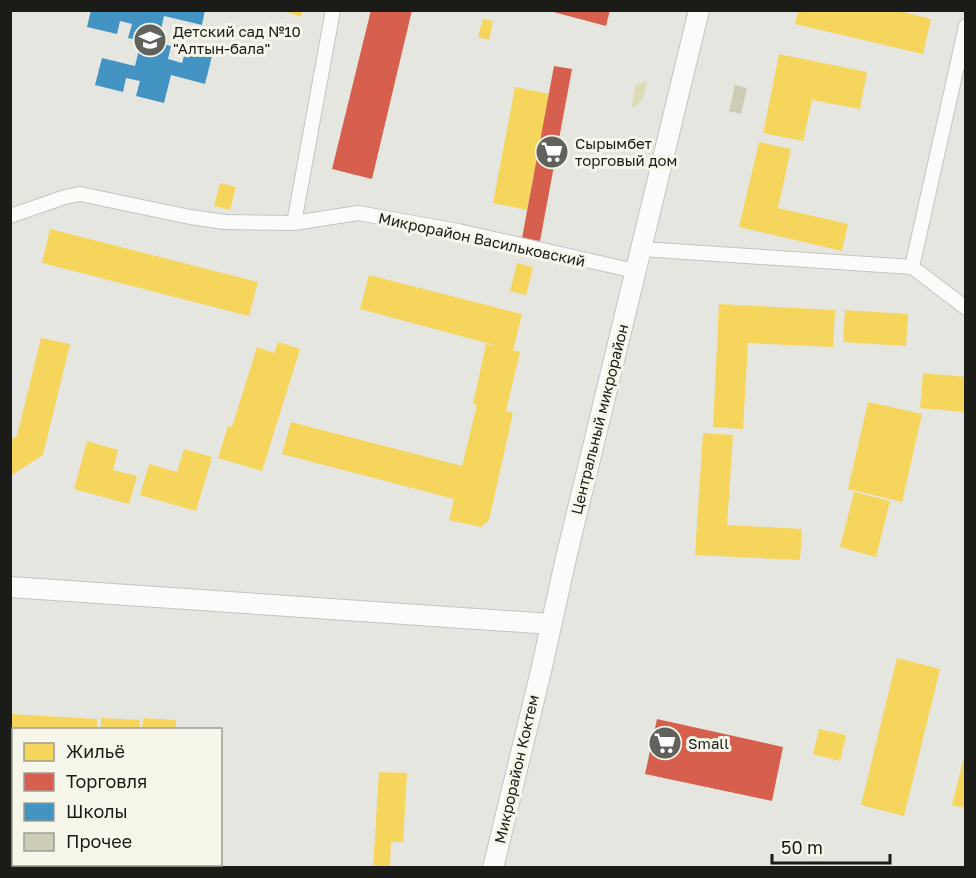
<svg xmlns="http://www.w3.org/2000/svg" width="976" height="878" font-family="'Golos Text',sans-serif">
  <style>
    .green { fill: #dddcb7 }
    .homes { fill: #f6d55c }
    .shops { fill: #d6604d }
    .schools { fill: #4393c3 }
    .building { fill: #cdccb5 }
    .lines { fill: none; stroke-linecap: round; stroke-linejoin: round }
    .street-casing { stroke: #c4c4c0; stroke-width: 16 }
    .secondary-casing { stroke: #c4c4c0; stroke-width: 22 }
    .street { stroke: #fbfbfa; stroke-width: 14 }
    .secondary { stroke: #fbfbfa; stroke-width: 20 }
    .labels { text-anchor: middle; dominant-baseline: central; stroke-width: 6; stroke-linejoin: round; paint-order: stroke }
    .poi-label { font-size: 15px; fill: #1b1b17; stroke: #f6f6eb; text-anchor: start }
    .street-label { font-size: 15px; fill: #1b1b17; stroke: #f6f6eb }
  </style>
  <rect width="100%" height="100%" fill="#e6e6e0"/>
  <polygon class="green" points="647,81 644,96 636,107 632,107 635,86"/>
  <g class="homes">
    <polygon points="282,10 303,10 301,17"/>
    <polygon points="798,10 896,10 931,19 923,54 795,24"/>
    <polygon points="483,19 493,21 489,40 478,37"/>
    <polygon points="779,54 867,72 860,109 812,100 803,141 763,133"/>
    <polygon points="515,87 549,94 527,210 493,203"/>
    <polygon points="759,142 791,149 778,208 848,224 842,251 739,227"/>
    <polygon points="220,183 236,187 230,210 214,206"/>
    <polygon points="50,229 258,282 249,316 42,263"/>
    <polygon points="517,263 533,267 526,295 510,291"/>
    <polygon points="369,275 522,314 513,350 520,352 506,411 513,413 489,520 481,527 449,520 454,499 282,454 291,422 462,466 477,405 473,404 486,344 498,346 360,309"/>
    <polygon points="719,304 835,310 833,347 748,343 743,429 713,427"/>
    <polygon points="845,310 908,314 906,346 843,342"/>
    <polygon points="41,338 70,344 43,455 10,476 10,440 17,436"/>
    <polygon points="278,342 300,349 262,471 218,458 228,426 232,427 257,347 274,353"/>
    <polygon points="923,373 966,377 966,412 920,408"/>
    <polygon points="868,402 922,414 902,502 848,489"/>
    <polygon points="703,433 733,435 727,525 802,529 800,560 695,555"/>
    <polygon points="87,441 118,450 113,470 137,476 129,504 74,489"/>
    <polygon points="184,449 212,457 196,511 140,495 149,464 177,472"/>
    <polygon points="854,492 890,501 876,557 840,547"/>
    <polygon points="897,658 940,669 904,816 861,805"/>
    <polygon points="10,714 97,719 97,730 14,730 14,748 10,748"/>
    <polygon points="101,718 140,720 139,730 101,730"/>
    <polygon points="143,718 176,720 176,730 142,730"/>
    <polygon points="819,729 846,735 840,761 813,754"/>
    <polygon points="965,753 966,753 966,808 952,805"/>
    <polygon points="379,772 407,773 403,842 391,842 390,868 373,868"/>
    <polygon points="10,832 14,832 14,864 129,864 129,868 10,868"/>
  </g>
  <g class="shops">
    <polygon points="371,10 412,10 372,179 332,169"/>
    <polygon points="546,10 610,10 606,26"/>
    <polygon points="554,66 572,69 540,241 522,238"/>
    <polygon points="657,719 783,747 772,801 645,774"/>
  </g>
  <polygon class="schools" points="91,10 205,10 202,25 164,16 158,43 171,46 168,59 182,63 186,49 212,56 205,84 171,75 164,103 136,96 140,81 126,78 123,92 95,85 102,58 135,66 141,41 128,38 132,24 120,21 117,34 87,27"/>
  <polygon class="building" points="735,85 747,88 741,114 729,111"/>
  <g class="lines">
    <g class="street-casing">
      <g id="street">
        <polyline points="10,216 65,197 80,194 190,217 225,222 294,223 358,213 458,231 635,271"/>
        <polyline points="294,223 333,10"/>
        <polyline points="642,249 912,267 966,26"/>
        <polyline points="912,267 966,308"/>
      </g>
    </g>
    <g class="secondary-casing">
      <g id="secondary">
        <polyline points="10,587 551,624"/>
        <polyline points="493,868 541,671 566,558 699,10"/>
      </g>
    </g>
    <use href="#street" class="street"/>
    <use href="#secondary" class="secondary"/>
  </g>
  <defs>
    <g id="school-disc" transform="scale(1.725)"><circle r="9.5" fill="#62625d" stroke="#f6f6eb"/><path d="M0-5L7-2L0 1L-7-2ZM-4 1L0 2.5L4 1V4Q0 6-4 4Z" fill="#fff"/></g>
    <g id="supermarket-disc" transform="scale(1.725)"><circle r="9.5" fill="#62625d" stroke="#f6f6eb"/><path d="M-6-5.5h2.5l.6 2H6L4.5 2H-2.5L-4.4-4H-6ZM-1.5 3.2a1.3 1.3 0 1 0 .1 0ZM3 3.2a1.3 1.3 0 1 0 .1 0Z" fill="#fff"/></g>
  </defs>
  <g fill-rule="evenodd">
    <use href="#school-disc" x="150" y="40"/>
    <use href="#supermarket-disc" x="552" y="152"/>
    <use href="#supermarket-disc" x="665" y="743"/>
  </g>
  <g class="labels">
    <g class="poi-label">
      <text x="173" y="31">Детский сад №10<tspan x="173" dy="17">"Алтын-бала"</tspan></text>
      <text x="575" y="143">Сырымбет<tspan x="575" dy="17">торговый дом</tspan></text>
      <text x="688" y="743">Small</text>
    </g>
    <g class="street-label">
      <text transform="translate(482 239) rotate(12)">Микрорайон Васильковский</text>
      <text transform="translate(599 419) rotate(-76)">Центральный микрорайон</text>
      <text transform="translate(516 769) rotate(-77)">Микрорайон Коктем</text>
    </g>
  </g>
  <rect width="976" height="878" fill="none" stroke="#1b1b17" stroke-width="24"/>
  <rect x="12" y="728" width="210" height="138" fill="#f6f6eb" stroke="#9e9e96" stroke-width="1.5"/>
  <rect x="24" y="743" width="30" height="18" fill="#f6d55c" stroke="#9e9e96" stroke-width="1.5"/>
  <text x="66" y="758" font-size="18" fill="#1b1b17">Жильё</text>
  <rect x="24" y="773" width="30" height="18" fill="#d6604d" stroke="#9e9e96" stroke-width="1.5"/>
  <text x="66" y="788" font-size="18" fill="#1b1b17">Торговля</text>
  <rect x="24" y="803" width="30" height="18" fill="#4393c3" stroke="#9e9e96" stroke-width="1.5"/>
  <text x="66" y="818" font-size="18" fill="#1b1b17">Школы</text>
  <rect x="24" y="833" width="30" height="18" fill="#cdccb5" stroke="#9e9e96" stroke-width="1.5"/>
  <text x="66" y="848" font-size="18" fill="#1b1b17">Прочее</text>
  <path d="M772 854v9h118v-9" fill="none" stroke="#1b1b17" stroke-width="3"/>
  <text x="781" y="854" font-size="18" fill="#1b1b17" stroke="#f6f6eb" stroke-width="4.5" paint-order="stroke">50 m</text>
</svg>
